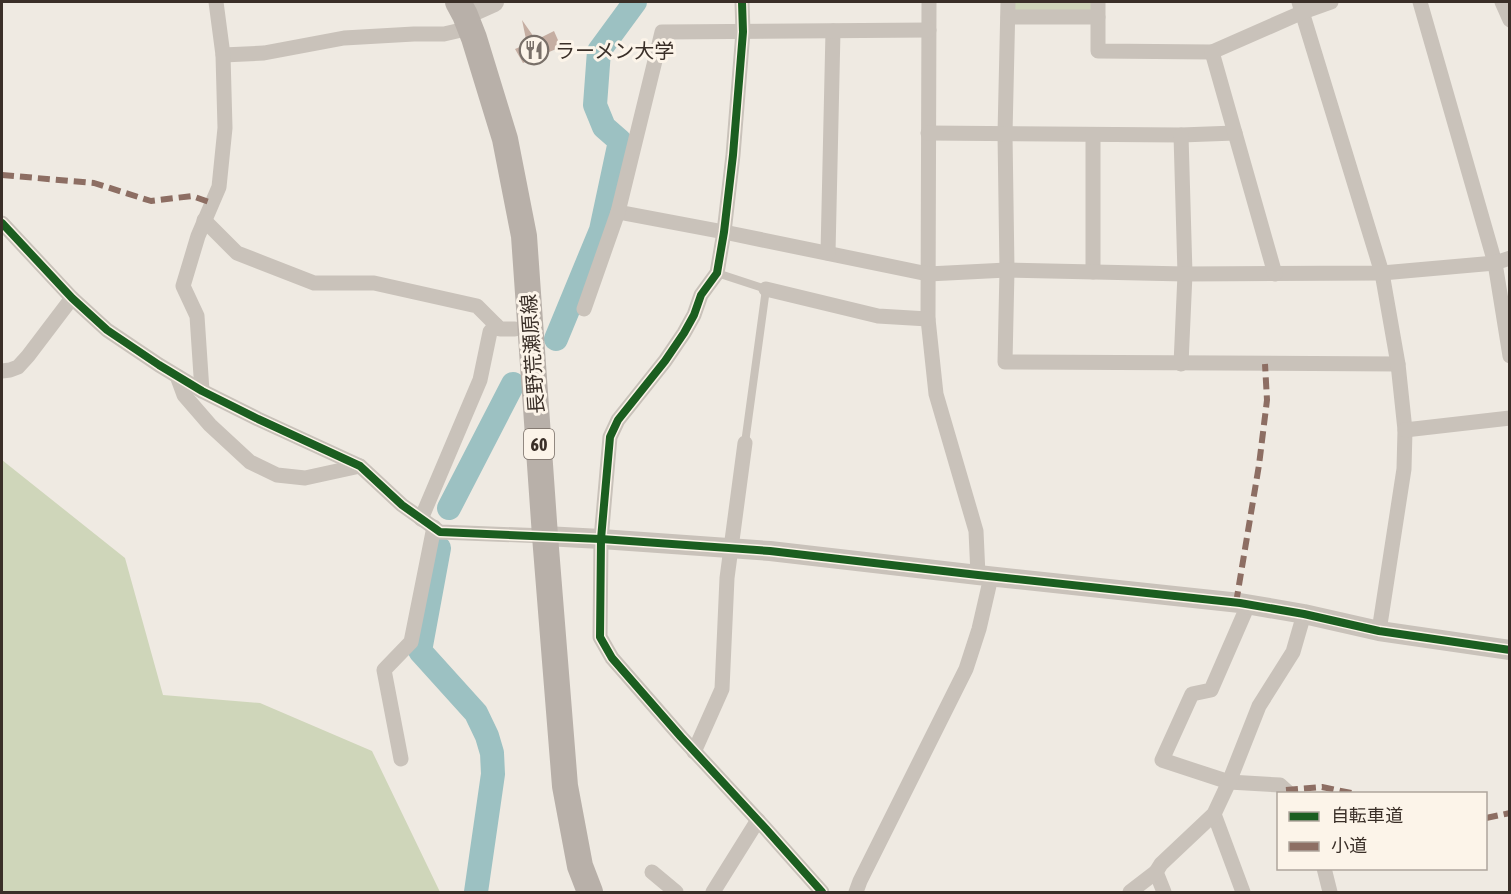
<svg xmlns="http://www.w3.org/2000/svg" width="1511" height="894" font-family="'Asap Condensed','Noto Sans JP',sans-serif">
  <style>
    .green { fill: #cfd6ba }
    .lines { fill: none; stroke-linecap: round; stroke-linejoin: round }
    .river { stroke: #9cc1c2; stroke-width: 24 }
    .building { fill: #c5aea2 }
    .service { stroke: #c9c2ba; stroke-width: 8 }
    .minor { stroke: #c9c2ba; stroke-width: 15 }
    .tertiary { stroke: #c9c2ba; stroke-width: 20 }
    .primary { stroke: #b8b0a9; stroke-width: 26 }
    .quiet { stroke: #8d6e63; stroke-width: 6; stroke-dasharray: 12 6; stroke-linecap: butt }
    .cycleway-casing { stroke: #fcf4e9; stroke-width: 11 }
    .cycleway { stroke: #1b5e20; stroke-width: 8 }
    .labels { text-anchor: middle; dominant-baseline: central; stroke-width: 6; stroke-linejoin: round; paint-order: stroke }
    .shield { fill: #fcf4e9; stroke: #746a62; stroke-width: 1.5 }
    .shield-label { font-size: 18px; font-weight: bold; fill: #3a2f28 }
    .poi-label { font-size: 20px; fill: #3a2f28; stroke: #fcf4e9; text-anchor: start }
    .street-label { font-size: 20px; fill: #3a2f28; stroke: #fcf4e9 }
  </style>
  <rect width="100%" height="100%" fill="#efeae2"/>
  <g class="green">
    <polygon points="1011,2 1091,2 1091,14 1012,14"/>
    <polygon points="2,460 125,558 163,695 260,703 372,751 440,892 2,892"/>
  </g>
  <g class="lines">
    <g class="river">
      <polyline points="556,339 601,230 620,141 604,127 595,105 599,51 635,2"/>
      <polyline points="449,508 513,384"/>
      <polyline points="439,548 420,651 476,713 487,736 492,753 493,774 476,892"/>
    </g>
  </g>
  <polygon class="building" points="522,20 536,40 554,31 561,47 523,63 515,49 527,44"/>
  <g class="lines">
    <polyline class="service" points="717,273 766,289 745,443"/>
    <g class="minor">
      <polyline points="742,2 743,32 733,155 724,232 717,273 701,295 694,315 684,333 665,361 618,420 610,437 601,539 600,637 612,658 681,737 766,829 822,892"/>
      <polyline points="929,2 928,319 936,394 976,531 978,575"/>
      <polyline points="1008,2 1005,134 1007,270 1005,362 1398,364"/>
      <polyline points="1098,2 1098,51 1212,52"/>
      <polyline points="1299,2 1382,273 1398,364 1405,430 1404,469 1379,631"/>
      <polyline points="1420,2 1495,263 1510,356"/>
      <polyline points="1502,2 1510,20"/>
      <polyline points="1008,17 1098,17"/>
      <polyline points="223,55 264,53 344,38 414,34 444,34 470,28"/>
      <polyline points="928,133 1181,135 1235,133"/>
      <polyline points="1093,135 1093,272"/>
      <polyline points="1181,135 1185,274 1181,364"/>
      <polyline points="618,212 724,232 928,274 1007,270 1185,274 1382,273 1495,263 1510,258"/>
      <polyline points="204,220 237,253 314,283 374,283 477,306 500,329 515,329"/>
      <polyline points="2,223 72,298 107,330 159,365 202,391 258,419 360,466 402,505 440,532 545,536"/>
      <polyline points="828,253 833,31"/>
      <polyline points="1275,274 1212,52 1303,12 1331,2"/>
      <polyline points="766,289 878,316 928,319"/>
      <polyline points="584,309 618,212 662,32 929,30"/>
      <polyline points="2,371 10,370 18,367 28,356 72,298"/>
      <polyline points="177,376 184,395 210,425 250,462 277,475 305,478 360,466"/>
      <polyline points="202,391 197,316 183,286 198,236 219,187 225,128 223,55 216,2"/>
      <polyline points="1405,430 1510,418"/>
      <polyline points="421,519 480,380 490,332 496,325"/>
      <polyline points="1248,605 1211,690 1192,694 1162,760 1229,782 1280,785 1290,794"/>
      <polyline points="694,752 722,689 727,578 745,443"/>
      <polyline points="401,759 384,670 411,642 434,527"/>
      <polyline points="1214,814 1243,892"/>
      <polyline points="1324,868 1330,892"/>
      <polyline points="652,872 676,892"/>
      <polyline points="1156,872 1164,892"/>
      <polyline points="713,892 758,820"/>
      <polyline points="856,892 860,881 966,669 979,629 991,577"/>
      <polyline points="1130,892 1156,872 1161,864 1214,814 1229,782 1259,706 1293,652 1304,614"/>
    </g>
    <g class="tertiary">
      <polyline points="465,15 494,2"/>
      <polyline points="545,536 601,539 770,551 978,575 1240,603 1304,614 1379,631 1510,650"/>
    </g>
    <polyline class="primary" points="458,2 465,15 474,38 505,139 524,236 545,536 565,786 580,866 590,892"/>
    <g class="quiet">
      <polyline points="2,175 94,183 151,201 192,196 212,203"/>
      <polyline points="1236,603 1259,465 1267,400 1265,364"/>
      <polyline points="1286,790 1322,787 1356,794"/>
      <polyline points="1486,818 1510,813"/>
    </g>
    <g class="cycleway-casing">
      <g id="cycleway">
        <polyline points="742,2 743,32 733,155 724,232 717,273 701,295 694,315 684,333 665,361 618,420 610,437 601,539 600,637 612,658 681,737 766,829 822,892"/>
        <polyline points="2,223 72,298 107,330 159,365 202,391 258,419 360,466 402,505 440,532 601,539 770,551 978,575 1240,603 1304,614 1379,631 1510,650"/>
      </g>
    </g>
    <use href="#cycleway" class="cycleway"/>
  </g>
  <defs>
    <g id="restaurant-ring" transform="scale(1.5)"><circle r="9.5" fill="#fcf4e9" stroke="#797069" stroke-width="1.5"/><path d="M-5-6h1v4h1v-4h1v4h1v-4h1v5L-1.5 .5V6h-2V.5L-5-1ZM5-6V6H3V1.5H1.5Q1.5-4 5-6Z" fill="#797069"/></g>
  </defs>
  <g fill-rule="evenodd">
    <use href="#restaurant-ring" x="534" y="50"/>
  </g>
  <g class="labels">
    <rect class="shield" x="524" y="429" width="30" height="30" rx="4.5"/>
    <g class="shield-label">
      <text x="539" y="444">60</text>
    </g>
    <g class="poi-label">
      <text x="555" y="50">ラーメン大学</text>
    </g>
    <g class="street-label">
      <text transform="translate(532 354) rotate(-94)">長野荒瀬原線</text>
    </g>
  </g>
  <rect width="1511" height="894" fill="none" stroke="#3a2f28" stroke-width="6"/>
  <rect x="1277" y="792" width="210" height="78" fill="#fcf4e9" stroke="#aea59c" stroke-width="1.5"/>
  <rect x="1289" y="812" width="30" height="9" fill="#1b5e20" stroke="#aea59c" stroke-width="1.5"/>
  <text x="1331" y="822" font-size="18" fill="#3a2f28">自転車道</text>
  <rect x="1289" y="842" width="30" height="9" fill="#8d6e63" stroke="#aea59c" stroke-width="1.5"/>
  <text x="1331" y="852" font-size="18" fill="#3a2f28">小道</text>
</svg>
